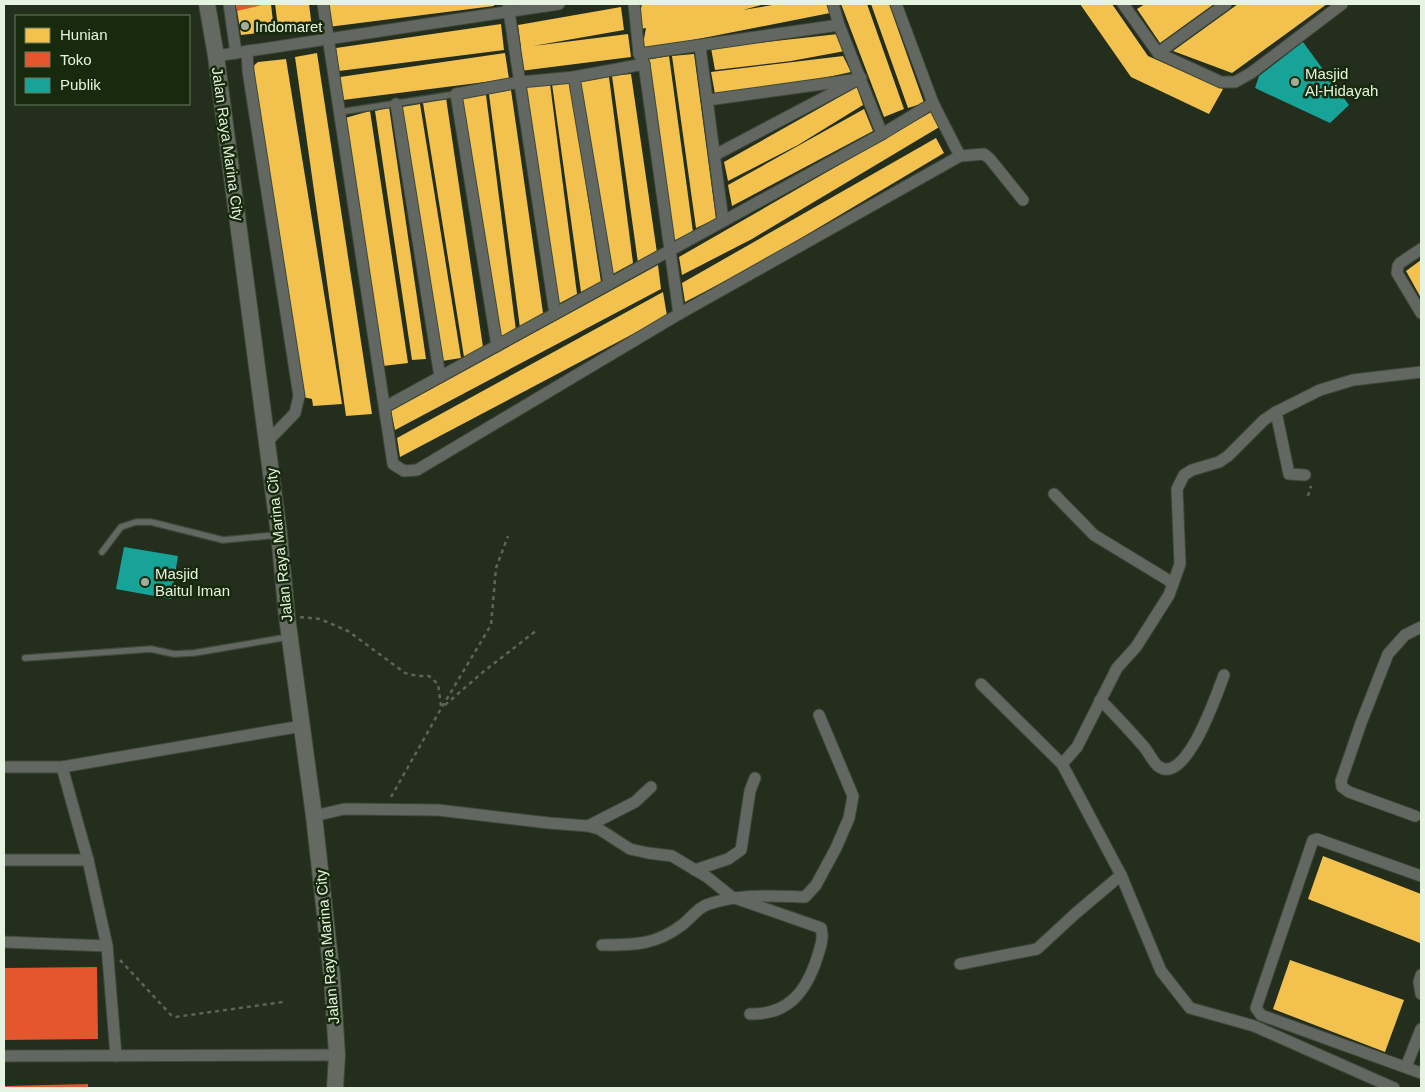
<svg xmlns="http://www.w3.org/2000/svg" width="1425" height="1092" font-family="Arial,sans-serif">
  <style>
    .homes { fill: #f2c14e }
    .shops { fill: #e4572e }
    .public { fill: #17a398 }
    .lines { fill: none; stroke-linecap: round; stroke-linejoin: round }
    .service-casing { stroke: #3f483a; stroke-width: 8 }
    .minor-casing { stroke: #3f483a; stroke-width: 13 }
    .secondary-casing { stroke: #3f483a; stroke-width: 18 }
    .path { stroke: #5e645c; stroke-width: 2.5; stroke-dasharray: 4 4; stroke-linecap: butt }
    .service { stroke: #636761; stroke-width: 5.5 }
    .minor { stroke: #636761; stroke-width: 11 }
    .secondary { stroke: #646a61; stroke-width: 16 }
    .poi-dot { fill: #a1ae9c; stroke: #172a0d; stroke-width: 2 }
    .labels { text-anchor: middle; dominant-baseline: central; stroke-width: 5; stroke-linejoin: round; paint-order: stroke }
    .poi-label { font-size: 15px; fill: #e5f3e0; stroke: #172a0d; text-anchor: start }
    .street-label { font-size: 15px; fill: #e5f3e0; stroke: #172a0d }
  </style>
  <rect width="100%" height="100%" fill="#232e1d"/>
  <g class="homes">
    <polygon points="236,4 271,4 274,31 241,35"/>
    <polygon points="275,4 309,4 312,28 279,34"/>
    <polygon points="326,4 494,4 494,6 328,27"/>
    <polygon points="642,4 765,4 743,10 778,4 827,4 830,13 642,50 646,28 636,30"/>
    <polygon points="841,4 867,4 904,109 884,117"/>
    <polygon points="871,4 889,4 924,103 908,108"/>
    <polygon points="1080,4 1112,4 1148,56 1223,89 1209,114 1131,77"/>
    <polygon points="1145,4 1214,4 1160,43 1137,9"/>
    <polygon points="1238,4 1327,4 1232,73 1173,51"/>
    <polygon points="621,7 624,30 533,46 628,34 631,57 520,71 516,48 521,47 518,25"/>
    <polygon points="501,24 504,50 339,71 336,48"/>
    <polygon points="838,34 845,51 791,61 715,70 711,48"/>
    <polygon points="317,53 372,414 346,416 295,57"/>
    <polygon points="505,53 509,79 343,100 340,77"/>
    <polygon points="694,54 716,219 696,228 672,56"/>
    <polygon points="669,56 693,232 673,241 646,60"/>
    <polygon points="843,56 851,72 791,85 715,94 711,72"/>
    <polygon points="286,59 342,404 313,406 312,399 299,396 248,71 258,62"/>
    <polygon points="631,74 657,253 638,263 612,76"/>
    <polygon points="609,77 633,263 609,276 580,82"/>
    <polygon points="570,81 601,282 581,292 552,84"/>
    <polygon points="550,84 577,294 558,304 526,87"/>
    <polygon points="857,87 863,105 798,145 728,181 724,162"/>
    <polygon points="511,90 543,313 520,328 489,94"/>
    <polygon points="486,95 516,331 496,341 460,97"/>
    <polygon points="446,98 483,347 472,355 464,357 423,103"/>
    <polygon points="420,104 461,358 442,361 402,107"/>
    <polygon points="389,107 426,359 412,360 375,111"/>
    <polygon points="864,109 873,131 732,206 728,185"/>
    <polygon points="370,111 408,363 383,366 345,118"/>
    <polygon points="933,111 941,126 752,239 682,275 679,257"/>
    <polygon points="936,138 944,153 756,265 685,302 682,283"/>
    <polygon points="1421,260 1421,298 1406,271"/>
    <polygon points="658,265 661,289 395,430 391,411"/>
    <polygon points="663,292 667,316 400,457 397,438"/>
    <polygon points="1323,856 1421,894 1420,943 1308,899"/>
    <polygon points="1290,960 1404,1000 1385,1052 1273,1009"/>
  </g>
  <g class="shops">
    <polygon points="236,4 266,4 237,11"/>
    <polygon points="97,967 98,1039 4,1040 4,968"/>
    <polygon points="88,1084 88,1088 4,1088 4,1086"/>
  </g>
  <g class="public">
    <polygon points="1303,42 1349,105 1330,123 1255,88 1259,76"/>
    <polygon points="124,547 178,556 171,599 116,589"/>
  </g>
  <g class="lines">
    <g class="service-casing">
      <g id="service">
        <polyline points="340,112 456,94"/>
        <polyline points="102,552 121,527 136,522 151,522 223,540 277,535"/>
        <polyline points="25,658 151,649 174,654 194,653 288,637"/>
      </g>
    </g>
    <g class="minor-casing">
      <g id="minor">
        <polyline points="229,4 236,53"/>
        <polyline points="323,4 393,464 404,471 417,470 679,314 960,156 984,154 990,159 1023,200"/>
        <polyline points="634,4 639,54 644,64 679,314"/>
        <polyline points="833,4 839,25 882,134"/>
        <polyline points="896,4 933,103 960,156"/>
        <polyline points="1123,4 1158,53 1221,82 1235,82 1251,73 1342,4"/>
        <polyline points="508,5 555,314"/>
        <polyline points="700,46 723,221"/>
        <polyline points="247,51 248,71 299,396 295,413 267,442"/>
        <polyline points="1158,53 1226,4"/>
        <polyline points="639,54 839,25"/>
        <polyline points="216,56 559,4"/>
        <polyline points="708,100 852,80"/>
        <polyline points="396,104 440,377"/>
        <polyline points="715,155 861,78"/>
        <polyline points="1421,249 1400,263 1398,266 1397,273 1421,313"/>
        <polyline points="609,284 574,77 644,64"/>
        <polyline points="497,346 456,94 520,82 574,77"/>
        <polyline points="385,407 882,134 933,103"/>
        <polyline points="1276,412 1289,474 1305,475"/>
        <polyline points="1054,494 1094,535 1173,583"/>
        <polyline points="981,684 1062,764 1121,875"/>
        <path d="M1100 700C1116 715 1130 731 1145 748 1149 753 1153 762 1158 766 1186 787 1217 693 1224 675"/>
        <polyline points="1062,764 1077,747 1117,668 1136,647 1169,595 1180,564 1177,489 1184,475 1192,470 1219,462 1228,456 1264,420 1276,412 1320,390 1353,380 1421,372"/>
        <polyline points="4,767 62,767 302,726"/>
        <polyline points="62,767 88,860 107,946"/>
        <path d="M314 816 344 809 438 810 549 823 588 826 599 829 630 849 648 853 672 856 707 877 732 897 821 928C824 939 820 948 817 958 806 992 788 1015 750 1014"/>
        <polyline points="1415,816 1349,792 1342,787 1341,781 1361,723 1388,654 1405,635 1421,627"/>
        <polyline points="588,826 635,802 651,787"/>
        <polyline points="4,860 88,860"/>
        <polyline points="695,870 728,859 741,850 750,791 755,778"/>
        <polyline points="1421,876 1317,839 1313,840 1256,1008 1261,1015 1421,1073"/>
        <polyline points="4,942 107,946 116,1056"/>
        <path d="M602 945C634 945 656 945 682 925 690 919 697 909 706 905 739 893 771 896 805 897L816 885 836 848 849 818 853 796 819 715"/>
        <polyline points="960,964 1037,949 1076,913 1121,875 1161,971 1190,1008 1254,1026 1394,1088"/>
        <polyline points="1421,975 1419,982 1421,994"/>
        <polyline points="4,1056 337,1055"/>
        <polyline points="1406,1067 1421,1029"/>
      </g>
    </g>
    <g class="secondary-casing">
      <polyline id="secondary" points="207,4 216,56 279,534 287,617 314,816 332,977 337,1055 335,1088"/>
    </g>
    <g class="path">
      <polyline points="1308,496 1311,486"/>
      <polyline points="300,617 320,619 348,631 405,673 417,676 429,676 438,684 441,706"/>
      <polyline points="445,705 483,672 537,630"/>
      <polyline points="391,797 442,707 491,625 496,568 508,536"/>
      <polyline points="120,960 171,1015 175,1017 283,1002"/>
    </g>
    <use href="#service" class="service"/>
    <use href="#minor" class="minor"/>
    <use href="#secondary" class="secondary"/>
  </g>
  <g class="poi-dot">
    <circle cx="245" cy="26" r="5"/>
    <circle cx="1295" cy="82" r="5"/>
    <circle cx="145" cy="582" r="5"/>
  </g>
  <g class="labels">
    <g class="poi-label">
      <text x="255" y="26">Indomaret</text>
      <text x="1305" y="73">Masjid<tspan x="1305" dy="17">Al-Hidayah</tspan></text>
      <text x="155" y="573">Masjid<tspan x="155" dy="17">Baitul Iman</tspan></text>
    </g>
    <g class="street-label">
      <text transform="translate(228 144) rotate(82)">Jalan Raya Marina City</text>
      <text transform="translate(279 545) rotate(-96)">Jalan Raya Marina City</text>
      <text transform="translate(327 947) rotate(-95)">Jalan Raya Marina City</text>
    </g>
  </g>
  <rect width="1425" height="1092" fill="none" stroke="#e5f3e0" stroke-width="10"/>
  <rect x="15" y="15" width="175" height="90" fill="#172a0d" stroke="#697a61"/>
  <rect x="25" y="28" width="25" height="15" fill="#f2c14e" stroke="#697a61"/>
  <text x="60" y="40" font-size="15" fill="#e5f3e0">Hunian</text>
  <rect x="25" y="52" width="25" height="15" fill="#e4572e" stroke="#697a61"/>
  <text x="60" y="65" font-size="15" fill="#e5f3e0">Toko</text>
  <rect x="25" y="78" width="25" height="15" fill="#17a398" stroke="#697a61"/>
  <text x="60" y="90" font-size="15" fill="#e5f3e0">Publik</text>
</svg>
